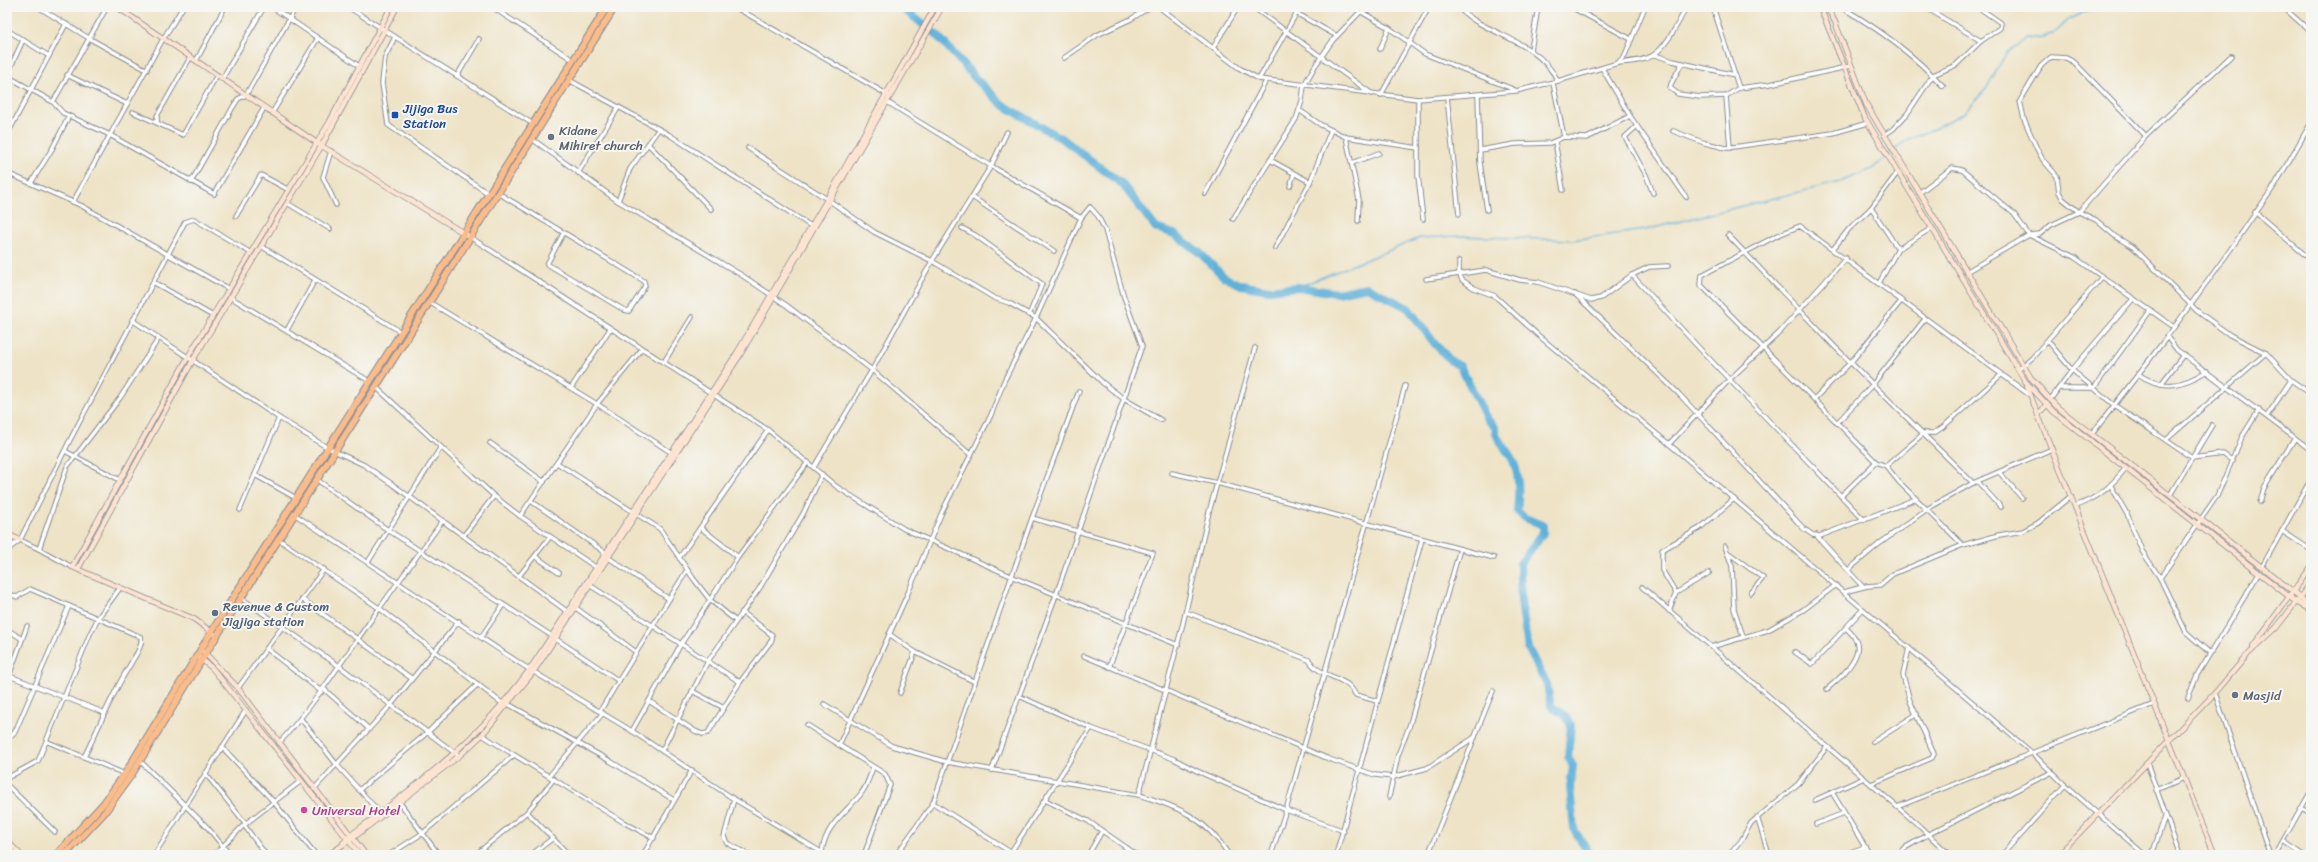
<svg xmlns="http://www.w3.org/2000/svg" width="2318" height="862" font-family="Sriracha,sans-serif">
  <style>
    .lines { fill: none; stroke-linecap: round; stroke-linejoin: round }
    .stream { stroke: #5fb1da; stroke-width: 1.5 }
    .river { stroke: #5fb1da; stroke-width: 8 }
    .street-casing { stroke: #848992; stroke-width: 5.5 }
    .secondary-casing { stroke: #848992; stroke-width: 6 }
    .highway-casing { stroke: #848992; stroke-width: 8 }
    .street { stroke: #fff; stroke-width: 3.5 }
    .secondary { stroke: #fde4d1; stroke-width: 4.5 }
    .highway { stroke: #fabc8b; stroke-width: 6 }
    .transit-dot { fill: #1a4fb4; stroke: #f6f6f2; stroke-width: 1.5 }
    .worship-dot { fill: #6b7280; stroke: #f6f6f2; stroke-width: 1.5 }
    .service-dot { fill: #5c6f8a; stroke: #f6f6f2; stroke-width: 1.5 }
    .hotel-dot { fill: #d1479c; stroke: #f6f6f2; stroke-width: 1.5 }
    .labels { text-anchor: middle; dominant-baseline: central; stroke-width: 4; stroke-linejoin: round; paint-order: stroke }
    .transit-label { font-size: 13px; fill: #164399; stroke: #f6f6f2; text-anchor: start }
    .worship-label { font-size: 13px; fill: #5b616d; stroke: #f6f6f2; text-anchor: start }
    .service-label { font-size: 13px; fill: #4e5e75; stroke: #f6f6f2; text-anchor: start }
    .hotel-label { font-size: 13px; fill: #b23c85; stroke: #f6f6f2; text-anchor: start }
  </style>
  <rect width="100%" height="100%" fill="#f6f6f2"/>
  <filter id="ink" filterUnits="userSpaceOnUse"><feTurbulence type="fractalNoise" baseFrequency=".025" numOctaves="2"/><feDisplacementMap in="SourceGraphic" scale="8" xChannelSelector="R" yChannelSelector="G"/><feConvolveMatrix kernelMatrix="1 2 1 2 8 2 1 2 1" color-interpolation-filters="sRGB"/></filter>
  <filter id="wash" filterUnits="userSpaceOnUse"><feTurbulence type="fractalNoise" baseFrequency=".012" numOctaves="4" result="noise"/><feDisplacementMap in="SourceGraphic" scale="16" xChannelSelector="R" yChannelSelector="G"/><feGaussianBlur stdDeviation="0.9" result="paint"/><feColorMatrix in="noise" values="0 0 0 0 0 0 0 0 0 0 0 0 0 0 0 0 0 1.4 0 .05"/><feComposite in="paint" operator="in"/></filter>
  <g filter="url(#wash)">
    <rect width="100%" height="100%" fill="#eee3c6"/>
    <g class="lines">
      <polyline class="stream" points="1298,287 1420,238 1457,236 1572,240 1645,230 1840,182 1872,169 1908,139 1932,130 1964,113 1986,89 2007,52 2026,39 2044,37 2057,31 2069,19 2096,7"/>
      <path class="river" d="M901 7 938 36 978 81 1003 105 1064 140 1122 184 1156 228 1174 234 1200 253 1224 277 1241 285 1268 290 1298 287 1337 293 1367 287 1408 308 1435 344 1451 361 1460 366 1487 419 1495 427C1495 441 1509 450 1514 463 1520 478 1519 495 1517 511L1525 518 1543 525V533L1520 564 1521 601 1528 648 1547 685 1551 706 1564 715 1571 725 1568 757 1573 766 1570 787 1574 830 1591 855"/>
    </g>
  </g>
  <g filter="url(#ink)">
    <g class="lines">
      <g class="street-casing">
        <g id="street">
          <polyline points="38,7 92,40 147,70"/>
          <polyline points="272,7 359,66"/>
          <polyline points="348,7 533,124"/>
          <polyline points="492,7 573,60"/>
          <polyline points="735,7 888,95"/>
          <polyline points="1159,7 1239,68 1259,79 1418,99 1516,91 1558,81 1618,63 1625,55 1645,7"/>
          <polyline points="1253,7 1372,94"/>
          <polyline points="1353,7 1389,28 1425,54 1515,90"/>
          <path d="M1457 7C1463 12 1470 18 1477 22 1508 39 1541 48 1558 81"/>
          <polyline points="1571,7 1631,39"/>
          <polyline points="1713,7 1739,88"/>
          <path d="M1841 7C1879 29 1913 54 1943 86"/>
          <polyline points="1925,7 1981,41"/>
          <polyline points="2283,7 2311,32"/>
          <polyline points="1296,13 1337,36"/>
          <polyline points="7,30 49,56"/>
          <polyline points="395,37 385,57 382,83 388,125 489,194"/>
          <polyline points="1213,48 1238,7"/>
          <polyline points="1380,49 1389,28"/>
          <polyline points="1531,50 1538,7"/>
          <polyline points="1655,55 1673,61 1735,75"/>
          <polyline points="1064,58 1097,35 1131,19 1150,7"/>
          <polyline points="196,61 225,7"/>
          <path d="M1618 63C1629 62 1646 61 1655 54 1667 45 1680 21 1686 7"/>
          <polyline points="1682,63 1671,84 1670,88 1678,94 1700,97 1726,96 1739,88 1770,84 1851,66"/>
          <polyline points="1602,68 1630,116 1686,197"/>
          <polyline points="7,75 23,40"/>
          <polyline points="67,75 127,104"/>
          <polyline points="7,76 53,102 63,113 110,135 214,194 264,108"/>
          <polyline points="457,76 479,39"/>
          <polyline points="222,79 264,7"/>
          <polyline points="1259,79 1300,7"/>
          <polyline points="569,80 668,134 811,226"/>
          <polyline points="1553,83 1564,137"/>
          <polyline points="1381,95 1429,7"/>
          <polyline points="1478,95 1480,163 1487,210"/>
          <polyline points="1726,96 1730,148"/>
          <polyline points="1447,97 1459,214"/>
          <polyline points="1418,99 1418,175 1423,219"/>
          <polyline points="53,102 107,7"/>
          <polyline points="887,102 991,166 1081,218 1090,207 1098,216 1105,230 1124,297 1142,346 1056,595 992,770"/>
          <polyline points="1299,110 1321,125 1346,137 1418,148"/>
          <polyline points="133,112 183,135 217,75"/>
          <polyline points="272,113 318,38"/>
          <polyline points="157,122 157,116 190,58"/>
          <polyline points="1637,126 1625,137 1646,175 1653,193"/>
          <polyline points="1673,131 1705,143 1726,148 1833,133 1868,123"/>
          <polyline points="7,135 66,24"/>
          <polyline points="1884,135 1893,129 1907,114 1933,75 1956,65 1981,41 2000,28 2001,23 1978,7"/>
          <polyline points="2146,136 2074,62 2066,58 2051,57 2041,66 2020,101 2024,119 2037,149 2043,160 2057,176 2059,192 2063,199 2079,212 2096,220 2116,237 2133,247 2197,311 2230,335 2266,353 2291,380 2311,394"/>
          <polyline points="1346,137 1359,200 1358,221"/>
          <polyline points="532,139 618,201 743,276 786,305 872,370 971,455"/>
          <polyline points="1555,141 1563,190"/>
          <polyline points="648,144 711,209"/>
          <polyline points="748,148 830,201 874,232 932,261 994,298 1009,303 1036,318 1103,383 1124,399 1161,420"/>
          <polyline points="1480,150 1515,144 1550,143 1564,137 1587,138 1630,116"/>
          <polyline points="331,151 323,177 336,205"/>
          <polyline points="1270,160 1310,182"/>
          <polyline points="1352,163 1379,153"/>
          <polyline points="7,173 82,206 229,289"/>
          <polyline points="578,173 618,108"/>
          <polyline points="191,182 233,107 238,99 246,95 296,7"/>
          <polyline points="31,183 52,149 69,116"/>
          <polyline points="1290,186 1294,174"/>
          <polyline points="498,193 644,281 645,286 629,311 624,310 547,264 563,234"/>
          <polyline points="1919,193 1952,168 1962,170 2014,214 2029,235 2074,257 2174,327"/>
          <polyline points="1205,194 1266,81"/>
          <polyline points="972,197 1054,251"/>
          <polyline points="618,201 630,169 658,130"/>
          <polyline points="73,202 163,39 183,7"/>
          <polyline points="287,203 330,229"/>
          <polyline points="1871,208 1898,249 1879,283"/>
          <polyline points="2255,212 2311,260"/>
          <polyline points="236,216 261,175 289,190"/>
          <polyline points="1233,219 1296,119 1302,101 1304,85 1315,66 1333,40 1365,7"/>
          <polyline points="962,228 975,235 1042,284 1029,315"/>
          <polyline points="1728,235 1834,346 1973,483"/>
          <polyline points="470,237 768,430 837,487 904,529 1013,577 1178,645"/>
          <polyline points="261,246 401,332"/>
          <polyline points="1275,248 1310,182 1331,130"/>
          <polyline points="1833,249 1849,229 1871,208 1898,172"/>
          <polyline points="1898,249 1932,228"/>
          <polyline points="1459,261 1459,273 1462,280 1474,288 1495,296 1539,336 1669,444 2031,752 2065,785 2145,855"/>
          <polyline points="1966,272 2029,235 2040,234 2051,225 2079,212 2146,136 2231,56"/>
          <polyline points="1632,275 1700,349 1864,520"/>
          <polyline points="1426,279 1486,270 1520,280 1538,282 1591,300 1601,298 1632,275 1649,267 1668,266"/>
          <polyline points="153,282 213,316"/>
          <polyline points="1575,294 1679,394 1804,529 1813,535 1820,536 1916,499"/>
          <polyline points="230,297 371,382"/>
          <polyline points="429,302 597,404 672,453"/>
          <polyline points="132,320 279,418 328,448 364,465 392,484 568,612"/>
          <polyline points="287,330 315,280"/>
          <polyline points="2167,337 2177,350 2311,450"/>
          <polyline points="2048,341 2072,370 2114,405 2192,458 2223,454 2233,461"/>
          <polyline points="664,362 692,317"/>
          <polyline points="2018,370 2032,358 2102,277"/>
          <path d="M2138 374C2163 391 2183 386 2207 371"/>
          <polyline points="2161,384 2184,354"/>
          <polyline points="376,387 494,496 520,516 597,568"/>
          <polyline points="571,388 610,329"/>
          <polyline points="2059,388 2094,388 2150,311"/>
          <polyline points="1814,399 1851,362 1902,300"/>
          <polyline points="2050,400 2072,370 2133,299"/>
          <polyline points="2267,416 2291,380"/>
          <polyline points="1837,423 1873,384 1925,319"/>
          <polyline points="2092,434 2167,337 2228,253 2275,185 2311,123"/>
          <polyline points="2166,440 2266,353"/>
          <polyline points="490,443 544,482"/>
          <polyline points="1669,444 1729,380 1780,332 1846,258"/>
          <polyline points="65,451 120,480"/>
          <polyline points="557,463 660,529 693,578 710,600 736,621"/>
          <polyline points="1886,466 1924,433 1934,433 1943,427 2001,375"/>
          <polyline points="814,467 872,370 932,261 991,166 1007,132"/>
          <polyline points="1999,472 2022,498"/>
          <polyline points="1172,473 1217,483 1494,558"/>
          <polyline points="255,475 296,498"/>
          <polyline points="316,479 388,530 552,636"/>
          <polyline points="1978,482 2001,507"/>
          <polyline points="2111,486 2128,516 2142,551 2160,578 2186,632 2210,653"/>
          <polyline points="2170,495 2212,425"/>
          <polyline points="1841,496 1876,462"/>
          <polyline points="531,501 606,553"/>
          <polyline points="2260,502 2264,488 2295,438"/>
          <path d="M2075 506C2099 498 2110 487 2126 468"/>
          <polyline points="240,510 279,418"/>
          <polyline points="294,514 524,666 632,731 734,799 826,855"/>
          <polyline points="520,516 597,404 642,349"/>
          <polyline points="1032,518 1153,553 1109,667"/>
          <polyline points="701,528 738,557"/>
          <polyline points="2282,531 2311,550"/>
          <polyline points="464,535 494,496"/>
          <polyline points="1816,535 1863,587"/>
          <polyline points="278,539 379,608 503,704"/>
          <polyline points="20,540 39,549"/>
          <polyline points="1963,545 1999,535 2023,531 2038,523 2071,496"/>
          <polyline points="1725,546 1732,566 1734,609 1743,636"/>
          <polyline points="7,550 20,540 70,440 185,222 194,219 251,253"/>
          <polyline points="1727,552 1763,578 1751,593"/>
          <polyline points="535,556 559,573"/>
          <polyline points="609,558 669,599"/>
          <polyline points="679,558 768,430"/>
          <polyline points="368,562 441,447"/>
          <polyline points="72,567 39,549 67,467 120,398 159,338"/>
          <polyline points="2262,567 2311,479"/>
          <polyline points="1848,570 1879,544 1927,509 1973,483 2052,449"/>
          <polyline points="519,576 550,537"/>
          <polyline points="2160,578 2217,496 2242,437 2259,410"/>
          <polyline points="591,586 740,682"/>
          <polyline points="1642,587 1916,823 1950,855"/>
          <polyline points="1844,592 1867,586 1880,585 1893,574 1963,545 1899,482 1886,466 1876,462 1701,285 1702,275 1776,236 1800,226 2031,396"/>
          <path d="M7 593 17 597 30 589 141 637C143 647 134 657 130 665 111 695 100 726 84 757"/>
          <polyline points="1676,593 1709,573"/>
          <polyline points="241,598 339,666 459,756"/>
          <polyline points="302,599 411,678"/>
          <polyline points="576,608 636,652"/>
          <polyline points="1669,611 1676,593 1662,570 1662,550 1700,528 1734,499"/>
          <path d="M1186 612 1309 660C1318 675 1335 675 1348 685 1351 687 1354 692 1356 695L1377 701"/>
          <polyline points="7,629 22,639"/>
          <polyline points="889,634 915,652 975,682"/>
          <polyline points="481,637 503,605"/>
          <polyline points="556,639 619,681"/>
          <polyline points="1711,647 1768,630 1803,610 1836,585"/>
          <polyline points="267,649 322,692"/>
          <polyline points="1795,652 1812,664 1863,609"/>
          <polyline points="1084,656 1329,759 1375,775 1393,777 1427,768 1475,737"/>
          <polyline points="7,675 105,713"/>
          <polyline points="9,676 27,626"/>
          <polyline points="238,688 324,569"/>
          <polyline points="324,689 369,729"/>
          <path d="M1827 689C1838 680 1861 660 1857 643 1856 637 1850 632 1846 628"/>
          <polyline points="692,691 724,708"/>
          <polyline points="900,693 915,652"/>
          <polyline points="2215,693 2270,855"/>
          <polyline points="1019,696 1091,728 1174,759 1197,771 1286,810 1344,831"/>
          <polyline points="2188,698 2197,675 2259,573"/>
          <polyline points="649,701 695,731 702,734 708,733 740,682 772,640 772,635 742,612"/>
          <polyline points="508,704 610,761 674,800"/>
          <path d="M824 704 892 746 947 762 1139 795C1179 807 1206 818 1229 855"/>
          <polyline points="600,711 687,570"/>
          <polyline points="301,719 337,765 380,813"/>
          <polyline points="807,725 885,774 890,785 864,855"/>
          <polyline points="7,731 11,736"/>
          <polyline points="632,731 681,644 738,557 808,462"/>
          <polyline points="482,735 623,822 654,838"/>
          <polyline points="7,739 15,732 69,606"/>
          <polyline points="48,742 125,774"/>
          <polyline points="1873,742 1917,714"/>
          <path d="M279 743C317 702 346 654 379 609 400 579 422 550 443 520"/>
          <polyline points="839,745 908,593 942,512 991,415 1004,381 1036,318 1081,218"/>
          <polyline points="222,747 273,801 316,855"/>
          <polyline points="662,750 708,661 759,589 803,514 822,474"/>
          <polyline points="140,761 208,828 230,855"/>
          <polyline points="2147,763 2180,855"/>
          <polyline points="205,773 246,824"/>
          <polyline points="549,776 603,713"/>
          <polyline points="7,778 38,761 90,634 98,618 120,588"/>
          <polyline points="1871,784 1932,758 1934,754 1910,701 1903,675 1909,648"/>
          <polyline points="7,785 55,832"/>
          <polyline points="314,789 391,705 459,621"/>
          <polyline points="359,790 428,732 478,684"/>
          <polyline points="2156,790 2184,778"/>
          <polyline points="1833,794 1870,855"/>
          <polyline points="1139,795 1183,623 1209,512 1255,348"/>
          <polyline points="1389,797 1398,755 1409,727 1460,549"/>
          <polyline points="734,799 724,837 727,843 749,855"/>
          <polyline points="1045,800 1088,821 1137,855"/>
          <polyline points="1815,800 1864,778"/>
          <polyline points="400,803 439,855"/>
          <polyline points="933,803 1015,855"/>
          <polyline points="1897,807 2154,704"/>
          <polyline points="2301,808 2311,813"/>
          <polyline points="527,812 569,855"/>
          <polyline points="1757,817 1769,855"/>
          <polyline points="1816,824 1844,813"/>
          <polyline points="244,825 266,855"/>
          <polyline points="2283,841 2304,855"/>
          <polyline points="481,850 485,855"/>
          <path d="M822 852C825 826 844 814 860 795 867 787 870 776 873 767"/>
          <polyline points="154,855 246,710"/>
          <polyline points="214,855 244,825 301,781"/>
          <polyline points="389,855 423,833 514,755"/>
          <polyline points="475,855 527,812 554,779"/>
          <polyline points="531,855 553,838"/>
          <polyline points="643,855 692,770"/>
          <polyline points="896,855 933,803 1032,518 1079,391"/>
          <polyline points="1009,855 1091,728"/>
          <polyline points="1088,855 1102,831"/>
          <polyline points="1124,855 1127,848"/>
          <polyline points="1271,855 1286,810 1405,386"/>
          <polyline points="1336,855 1422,539"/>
          <polyline points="1428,855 1493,691"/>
          <polyline points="1729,855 1741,841 1751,823 1798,784 1827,747"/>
          <polyline points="1842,855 1865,847"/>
          <polyline points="1898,855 1903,849 1927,835 2052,772"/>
          <polyline points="2002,855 2065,785"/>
          <polyline points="2152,855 2165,816"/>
          <polyline points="2275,855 2311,791"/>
        </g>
      </g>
      <g class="secondary-casing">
        <g id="secondary">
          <polyline points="117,7 317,143 470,237"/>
          <polyline points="1820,7 1865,118 2025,381 2054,412 2296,602 2311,610"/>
          <polyline points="1827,7 1835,22 1866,104 2031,378 2057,407 2300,597 2307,607"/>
          <polyline points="2027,386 2038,415"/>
          <polyline points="2047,404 2038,415 2215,855"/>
          <polyline points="7,534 20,540"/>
          <polyline points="78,569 193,360 322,145 397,7"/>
          <polyline points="217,636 194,619 72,567 188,357 329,123 391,7"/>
          <polyline points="2253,646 2311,567"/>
          <polyline points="204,652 238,688 366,855"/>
          <polyline points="198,656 213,669 360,855"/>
          <polyline points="7,841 21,855"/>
          <path d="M343 843 351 835C420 783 479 740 530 669L737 353 829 196 935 7"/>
          <polyline points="7,847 14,855"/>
          <polyline points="328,855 353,838 459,756 482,735 534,671 740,355 942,7"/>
          <polyline points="2058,855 2215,693 2249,653 2276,628 2311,583"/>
        </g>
      </g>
      <g class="highway-casing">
        <g id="highway">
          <polyline points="56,855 103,804 126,772 212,631 607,7"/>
          <polyline points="65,855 105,812 132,774 206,653 376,387 615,7"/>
        </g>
      </g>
      <use href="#street" class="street"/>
      <use href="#secondary" class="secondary"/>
      <use href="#highway" class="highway"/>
    </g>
  </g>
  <rect class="transit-dot" x="391" y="111" width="8" height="8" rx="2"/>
  <g class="worship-dot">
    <circle cx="551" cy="137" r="4"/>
    <circle cx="2235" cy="695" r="4"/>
  </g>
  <circle class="service-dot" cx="215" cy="613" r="4"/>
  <circle class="hotel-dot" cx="304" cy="810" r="4"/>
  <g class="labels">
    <g class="transit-label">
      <text x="403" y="108">Jijiga Bus<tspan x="403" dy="15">Station</tspan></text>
    </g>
    <g class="worship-label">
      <text x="559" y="130">Kidane<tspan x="559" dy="15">Mihiret church</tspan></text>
      <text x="2243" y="695">Masjid</text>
    </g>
    <g class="service-label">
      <text x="223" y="606">Revenue &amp; Custom<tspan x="223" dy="15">Jigjiga station</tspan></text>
    </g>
    <g class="hotel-label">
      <text x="312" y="810">Universal Hotel</text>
    </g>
  </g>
  <rect width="2318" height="862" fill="none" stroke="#f6f6f2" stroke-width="24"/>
</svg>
